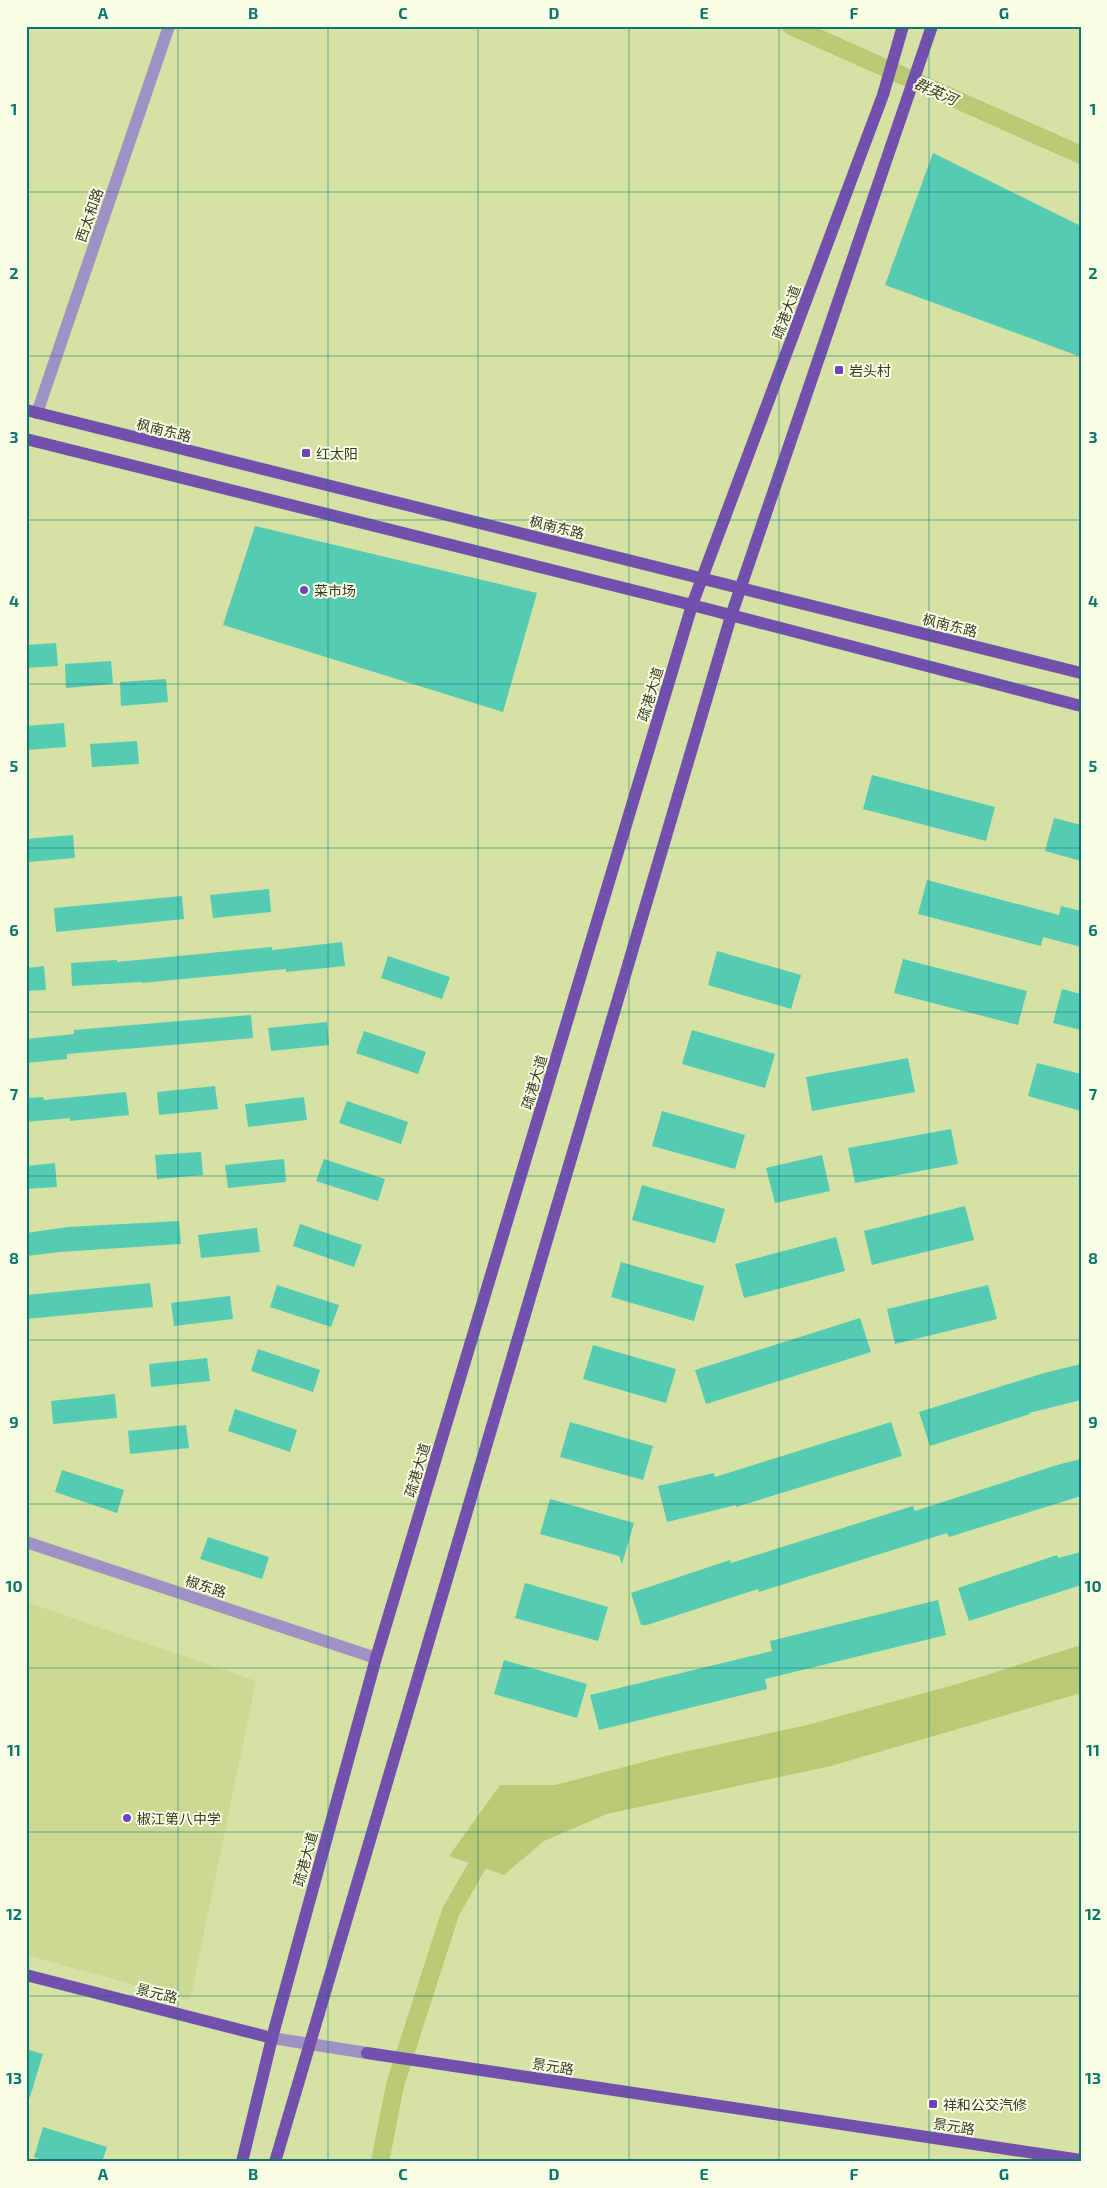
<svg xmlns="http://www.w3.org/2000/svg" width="1107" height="2188" font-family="'Exo 2','Noto Sans SC',sans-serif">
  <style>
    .built { fill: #cbd993 }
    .water { fill: #baca74 }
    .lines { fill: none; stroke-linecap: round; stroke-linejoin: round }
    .canal { stroke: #baca74; stroke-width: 18 }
    .building { fill: #56cbb4 }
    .minor { stroke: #a091c5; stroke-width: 12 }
    .major { stroke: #7250ae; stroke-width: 12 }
    .grid { fill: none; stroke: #0f766e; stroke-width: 1; stroke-opacity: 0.55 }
    .poi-dot { fill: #7142ba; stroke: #f9ffe6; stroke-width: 2 }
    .labels { text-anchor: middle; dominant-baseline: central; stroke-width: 4; stroke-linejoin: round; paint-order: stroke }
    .street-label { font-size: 14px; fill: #363a21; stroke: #f9ffe6 }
    .poi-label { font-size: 14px; fill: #363a21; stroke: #f9ffe6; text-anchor: start }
    .water-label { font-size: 15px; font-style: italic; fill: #363d18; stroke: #f9ffe6 }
    .neatline { fill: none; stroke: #0f766e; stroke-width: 2 }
    .grid-label { font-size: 16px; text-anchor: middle; font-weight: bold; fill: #0f766e }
  </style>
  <rect width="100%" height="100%" fill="#d5e2a4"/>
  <polygon class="built" points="26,1602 256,1681 190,2000 26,1955"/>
  <polygon class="water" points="1081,1645 1081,1693 831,1766 607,1814 544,1841 504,1875 449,1856 500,1785 555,1785 670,1755 807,1725 961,1683"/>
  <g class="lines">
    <g class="canal">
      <polyline points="791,26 1081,155"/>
      <polyline points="380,2162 395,2085 451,1911 489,1845"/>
    </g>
  </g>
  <g class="building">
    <polygon points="933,153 1081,226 1081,357 885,285"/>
    <polygon points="255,526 537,593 503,712 223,625"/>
    <polygon points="56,643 58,666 26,668 26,645"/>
    <polygon points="111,661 113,684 66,688 65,664"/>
    <polygon points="166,679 168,702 121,706 120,682"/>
    <polygon points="64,723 66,747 26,750 26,726"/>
    <polygon points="137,741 139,764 92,767 90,744"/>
    <polygon points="872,775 995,807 986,841 863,809"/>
    <polygon points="1054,818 1081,825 1081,861 1045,851"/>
    <polygon points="73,835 75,858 28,862 26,839"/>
    <polygon points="927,880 1059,915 1061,906 1081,911 1081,947 1043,937 1041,946 918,914"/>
    <polygon points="269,889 271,912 213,918 210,895"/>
    <polygon points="182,896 184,919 56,932 54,908"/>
    <polygon points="342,942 345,966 286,972 286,969 142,983 142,982 72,986 71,963 117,960 117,962 272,947 272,950"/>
    <polygon points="717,951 801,975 791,1009 708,985"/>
    <polygon points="388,956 450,977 442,999 381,978"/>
    <polygon points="903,959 1027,991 1018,1025 894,993"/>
    <polygon points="44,966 46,990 26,991 26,968"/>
    <polygon points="1062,989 1081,994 1081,1030 1053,1023"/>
    <polygon points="251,1015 253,1038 67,1054 67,1059 26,1063 26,1039 74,1034 74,1030"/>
    <polygon points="327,1022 329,1045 271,1051 268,1028"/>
    <polygon points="692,1030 775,1054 765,1088 682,1064"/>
    <polygon points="364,1031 426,1052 418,1074 356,1053"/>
    <polygon points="908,1058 915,1092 812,1111 806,1077"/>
    <polygon points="1037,1063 1081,1074 1081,1111 1028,1096"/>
    <polygon points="215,1086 218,1109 159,1115 157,1092"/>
    <polygon points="126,1092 129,1115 70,1121 70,1118 26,1122 26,1098 43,1097 44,1100"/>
    <polygon points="304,1097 307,1120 248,1127 245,1104"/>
    <polygon points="347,1101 408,1122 401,1144 339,1123"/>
    <polygon points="662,1111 745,1135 735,1169 652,1146"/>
    <polygon points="951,1129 958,1164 855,1183 848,1148"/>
    <polygon points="201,1152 203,1175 157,1179 155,1155"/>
    <polygon points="822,1155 830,1191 775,1203 766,1168"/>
    <polygon points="284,1159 286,1182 228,1188 225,1165"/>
    <polygon points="324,1159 385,1179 378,1201 316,1181"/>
    <polygon points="55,1163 57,1187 26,1189 26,1166"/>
    <polygon points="642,1185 725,1209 715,1243 632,1220"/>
    <polygon points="965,1206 974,1240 872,1265 864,1231"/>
    <polygon points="179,1221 181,1244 60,1252 26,1256 26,1233 68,1227"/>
    <polygon points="300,1224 362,1245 354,1267 293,1246"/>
    <polygon points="257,1228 260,1252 201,1258 198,1235"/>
    <polygon points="836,1237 845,1271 744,1298 735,1264"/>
    <polygon points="621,1262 704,1286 694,1321 611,1297"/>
    <polygon points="150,1283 153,1307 26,1319 26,1295"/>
    <polygon points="277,1285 339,1305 331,1327 270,1307"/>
    <polygon points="988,1285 997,1319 895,1344 887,1309"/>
    <polygon points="230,1296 233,1319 174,1326 171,1303"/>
    <polygon points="860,1318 871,1352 706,1404 695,1370"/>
    <polygon points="593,1345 676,1369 666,1403 583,1379"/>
    <polygon points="258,1349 320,1370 313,1392 251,1371"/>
    <polygon points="207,1358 210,1381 151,1387 149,1364"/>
    <polygon points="1081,1364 1081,1400 1029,1413 1030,1414 930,1446 919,1412 1044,1373"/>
    <polygon points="115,1394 117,1418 53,1424 51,1401"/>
    <polygon points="235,1409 297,1430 290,1452 228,1431"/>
    <polygon points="570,1422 653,1446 643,1480 560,1457"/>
    <polygon points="891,1422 902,1456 736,1507 736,1505 667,1522 658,1486 714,1473 715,1477"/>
    <polygon points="186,1425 189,1448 130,1454 128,1431"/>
    <polygon points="1081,1459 1081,1496 949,1537 947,1533 759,1592 758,1589 647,1625 641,1625 631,1593 730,1560 731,1563 913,1506 915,1511 1057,1465"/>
    <polygon points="62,1470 124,1490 117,1513 55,1492"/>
    <polygon points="550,1499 634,1523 622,1564 619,1556 540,1534"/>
    <polygon points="208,1537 269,1557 262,1579 200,1559"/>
    <polygon points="1081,1552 1081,1585 969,1621 958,1588 1057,1555 1058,1558"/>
    <polygon points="525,1583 608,1607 598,1641 515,1618"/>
    <polygon points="938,1600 946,1635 765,1679 767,1689 599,1730 590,1695 772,1651 770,1641"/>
    <polygon points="504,1660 587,1684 577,1718 494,1694"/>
    <polygon points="26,2049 43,2054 30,2097 26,2096"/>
    <polygon points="43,2127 107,2147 102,2162 49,2162 34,2157"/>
  </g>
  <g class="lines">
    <g class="minor">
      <polyline points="37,413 169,26"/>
      <polyline points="26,1542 376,1658"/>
      <polyline points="272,2038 367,2053"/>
    </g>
    <g class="major">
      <polyline points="26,410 1081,673"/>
      <polyline points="26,439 692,605 1081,706"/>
      <polyline points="26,1975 272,2038"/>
      <polyline points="367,2053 1081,2160"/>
      <polyline points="242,2162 272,2038 376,1658 692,605 883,95 903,26"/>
      <polyline points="275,2162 731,616 932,26"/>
    </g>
  </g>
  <path class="grid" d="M178 26V2162M328 26V2162M478 26V2162M629 26V2162M779 26V2162M929 26V2162M26 192H1081M26 356H1081M26 520H1081M26 684H1081M26 848H1081M26 1012H1081M26 1176H1081M26 1340H1081M26 1504H1081M26 1668H1081M26 1832H1081M26 1996H1081"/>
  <g class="poi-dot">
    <rect x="834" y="365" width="10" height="10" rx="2.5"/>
    <rect x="301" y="448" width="10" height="10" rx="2.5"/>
    <circle cx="304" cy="590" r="5"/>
    <circle cx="127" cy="1818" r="5"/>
    <rect x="928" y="2099" width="10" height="10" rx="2.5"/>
  </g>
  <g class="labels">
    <g class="street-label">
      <text transform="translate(89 215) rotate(-71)">西太和路</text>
      <text transform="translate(786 312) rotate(-70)">疏港大道</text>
      <text transform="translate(164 430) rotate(14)">枫南东路</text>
      <text transform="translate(557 527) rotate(14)">枫南东路</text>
      <text transform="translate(950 625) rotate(14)">枫南东路</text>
      <text transform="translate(650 694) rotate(-73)">疏港大道</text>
      <text transform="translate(534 1082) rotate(-73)">疏港大道</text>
      <text transform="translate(417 1470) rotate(-73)">疏港大道</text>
      <text transform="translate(206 1586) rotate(18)">椒东路</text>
      <text transform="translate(305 1859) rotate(-75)">疏港大道</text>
      <text transform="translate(157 1993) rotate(14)">景元路</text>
      <text transform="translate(553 2066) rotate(9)">景元路</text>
      <text transform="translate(954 2126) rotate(9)">景元路</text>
    </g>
    <g class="poi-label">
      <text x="849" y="370">岩头村</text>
      <text x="316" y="453">红太阳</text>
      <text x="314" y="590">菜市场</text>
      <text x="137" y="1818">椒江第八中学</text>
      <text x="943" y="2104">祥和公交汽修</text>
    </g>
    <g class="water-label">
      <text transform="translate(936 91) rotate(24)">群英河</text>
    </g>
  </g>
  <rect width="1107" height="2188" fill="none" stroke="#f9ffe6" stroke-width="55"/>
  <rect x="28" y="28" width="1052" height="2132" class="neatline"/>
  <g class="grid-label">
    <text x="103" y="19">A</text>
    <text x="253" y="19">B</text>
    <text x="403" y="19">C</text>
    <text x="554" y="19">D</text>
    <text x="704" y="19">E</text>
    <text x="854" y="19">F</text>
    <text x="1004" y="19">G</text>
    <text x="14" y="115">1</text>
    <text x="1093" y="115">1</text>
    <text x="14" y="279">2</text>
    <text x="1093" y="279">2</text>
    <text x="14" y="443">3</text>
    <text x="1093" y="443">3</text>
    <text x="14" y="607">4</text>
    <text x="1093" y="607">4</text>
    <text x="14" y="772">5</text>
    <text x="1093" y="772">5</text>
    <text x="14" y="936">6</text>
    <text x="1093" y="936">6</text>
    <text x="14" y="1100">7</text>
    <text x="1093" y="1100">7</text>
    <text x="14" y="1264">8</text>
    <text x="1093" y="1264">8</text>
    <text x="14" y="1428">9</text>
    <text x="1093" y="1428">9</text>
    <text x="14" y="1592">10</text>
    <text x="1093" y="1592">10</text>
    <text x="14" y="1756">11</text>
    <text x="1093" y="1756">11</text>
    <text x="14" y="1920">12</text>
    <text x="1093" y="1920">12</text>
    <text x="14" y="2084">13</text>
    <text x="1093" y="2084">13</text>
    <text x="103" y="2180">A</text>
    <text x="253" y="2180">B</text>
    <text x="403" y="2180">C</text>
    <text x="554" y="2180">D</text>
    <text x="704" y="2180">E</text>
    <text x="854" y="2180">F</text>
    <text x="1004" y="2180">G</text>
  </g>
</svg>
